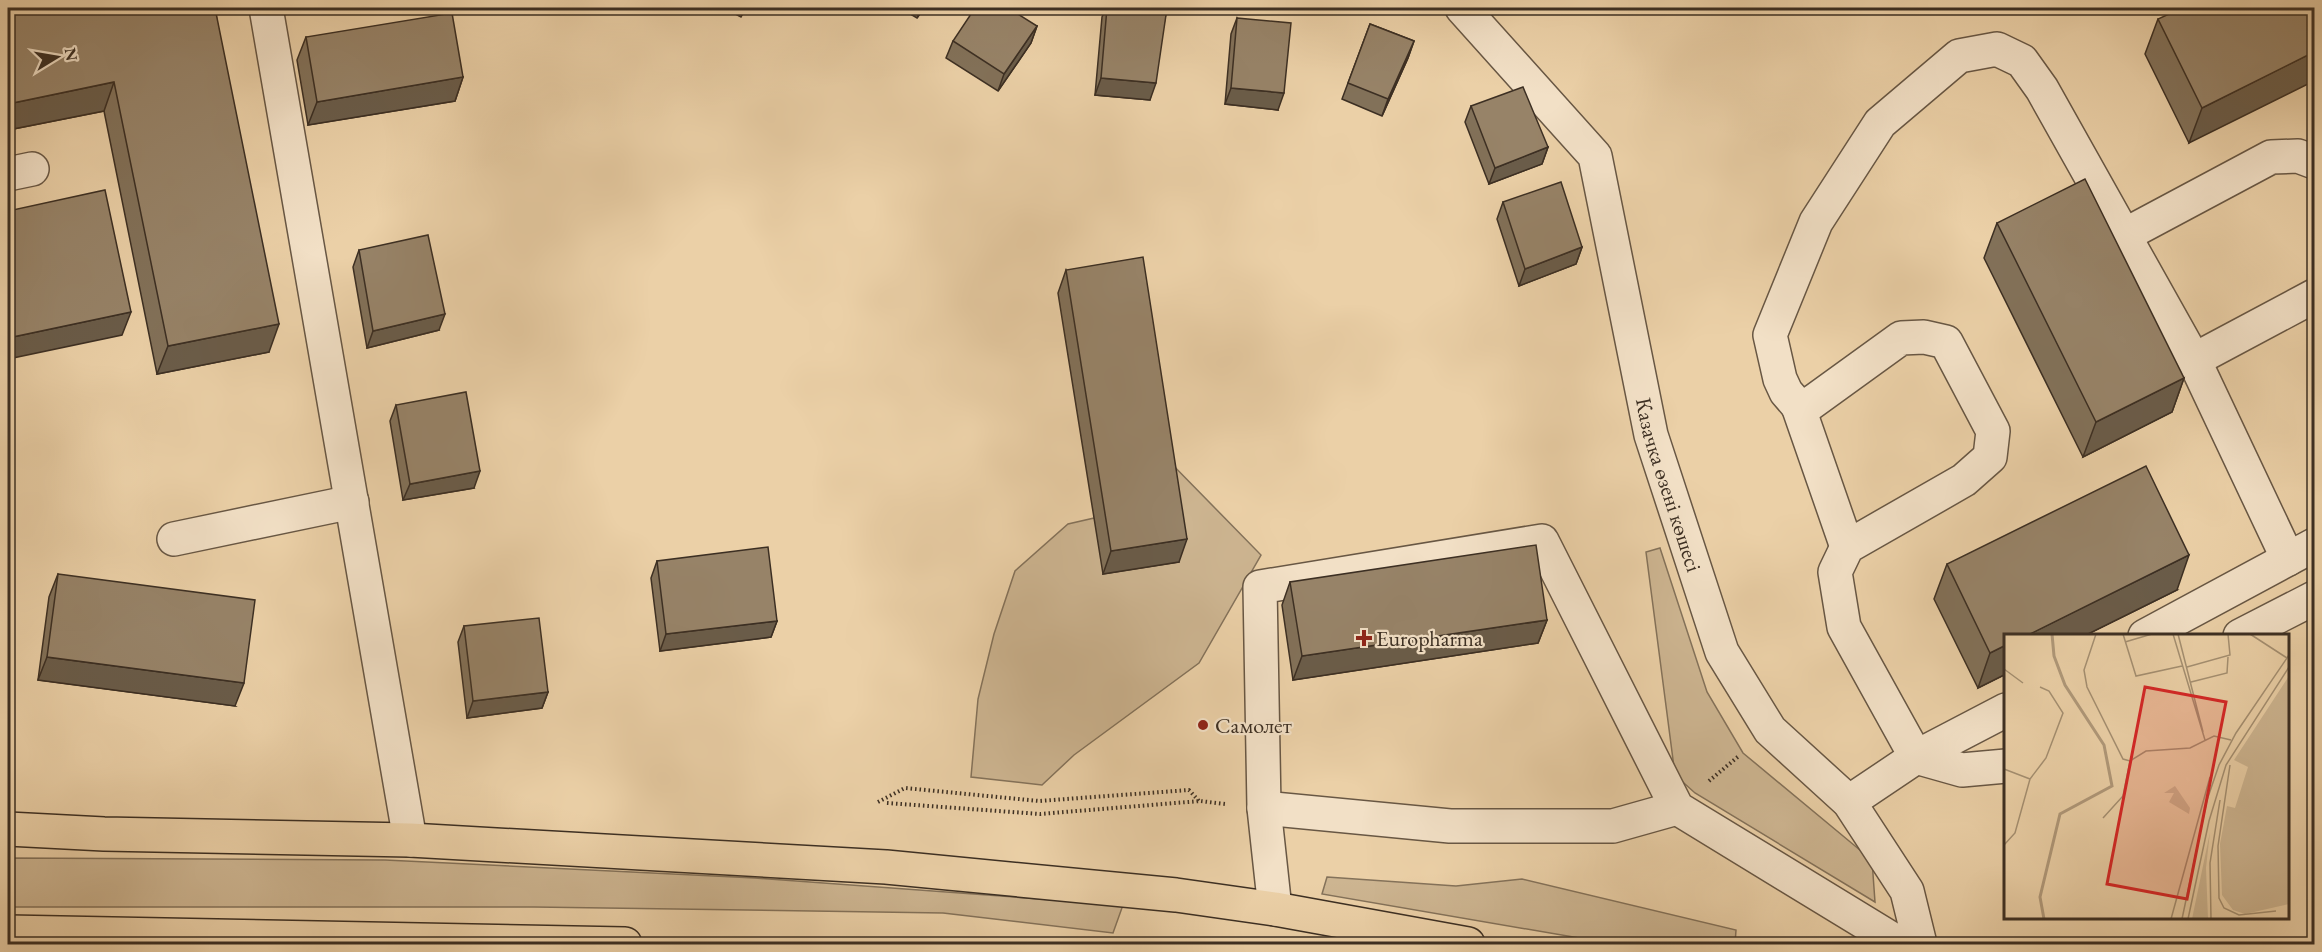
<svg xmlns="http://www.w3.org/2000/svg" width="2322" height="952" font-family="'EB Garamond',serif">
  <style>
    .green { fill: #cdb591; stroke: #84725a; stroke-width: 1.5 }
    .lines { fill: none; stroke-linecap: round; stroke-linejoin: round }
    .minor-casing { stroke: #685744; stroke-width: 36 }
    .major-casing { stroke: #3c2f23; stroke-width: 36 }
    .path { stroke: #3c2f23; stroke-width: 4; stroke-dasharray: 1.5 3; stroke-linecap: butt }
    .minor { stroke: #f2e0c6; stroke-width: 33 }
    .major { stroke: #ebd0a7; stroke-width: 33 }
    .wall { fill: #827159; stroke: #3c2f23; stroke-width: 1.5 }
    .shaded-wall { fill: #6a5c49; stroke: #3c2f23; stroke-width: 1.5 }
    .building { fill: #978368; stroke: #3c2f23; stroke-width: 1.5 }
    .poi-dot { fill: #8f2418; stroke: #f2e0c6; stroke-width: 2 }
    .labels { text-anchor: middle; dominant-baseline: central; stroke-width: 4.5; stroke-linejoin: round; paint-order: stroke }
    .street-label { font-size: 22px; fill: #3c2f23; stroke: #f2e0c6 }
    .poi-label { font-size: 22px; fill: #3c2f23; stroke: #f2e0c6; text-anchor: start }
    .inset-river { fill: none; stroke: #b0997a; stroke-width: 3 }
    .inset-road { fill: none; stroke: #a59072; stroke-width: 1.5 }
    .view { fill: #d62828; fill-opacity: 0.15; stroke: #d62828; stroke-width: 3 }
    .inset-edge { fill: none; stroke: #3c2f23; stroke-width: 3 }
  </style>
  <rect width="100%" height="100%" fill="#ebd0a7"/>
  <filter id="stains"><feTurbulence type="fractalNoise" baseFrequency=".00333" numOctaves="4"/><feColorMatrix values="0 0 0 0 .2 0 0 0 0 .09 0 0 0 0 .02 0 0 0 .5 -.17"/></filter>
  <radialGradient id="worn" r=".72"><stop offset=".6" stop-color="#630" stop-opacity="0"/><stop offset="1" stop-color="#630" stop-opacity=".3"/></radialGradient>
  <g class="green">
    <polygon points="1162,454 1261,555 1199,663 1074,755 1042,785 971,777 978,699 994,634 1015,571 1068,524 1094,518"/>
    <polygon points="1660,548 1707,692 1743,753 1872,860 1875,902 1695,793 1675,775 1646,552"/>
    <polygon points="8,858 385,860 755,878 1123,905 1113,933 943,913 534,907 8,907"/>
    <polygon points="1327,877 1456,886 1522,879 1736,930 1735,944 1614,944 1322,894"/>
  </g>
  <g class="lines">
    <g class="minor-casing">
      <g id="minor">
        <polyline points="266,8 410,840"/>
        <path id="s1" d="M1462 8 1595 156 1651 435 1722 652 1770 730 1849 802 1907 891 1920 944"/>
        <polyline points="8,174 32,169"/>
        <polyline points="2123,236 2271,157 2298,156 2314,162"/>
        <polyline points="2194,360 2314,296"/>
        <polyline points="1798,406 1847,547"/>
        <polyline points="174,539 352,502"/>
        <polyline points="2145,636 2314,545"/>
        <polyline points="2240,636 2314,598"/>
        <polyline points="2006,766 1962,770 1916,757 1844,627 1835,572 1847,547 1964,480 1990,457 1993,431 1946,342 1924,337 1901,338 1807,406 1798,406 1786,392 1780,379 1770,335 1816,222 1880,123 1959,56 1997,49 2022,61 2042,89 2194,360 2288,559"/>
        <polyline points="1849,802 1916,757 2006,710"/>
        <polyline points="1264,808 1450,826 1613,826 1677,808"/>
        <polyline points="1275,909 1264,808 1260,587 1542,541 1677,808 1900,944"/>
      </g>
    </g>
    <g class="major-casing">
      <g id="major">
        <polyline points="8,829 104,834 410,840 886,867 1176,895 1275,909 1468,944"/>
        <polyline points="8,932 625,944"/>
      </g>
    </g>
    <g class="path">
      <polyline points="1709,781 1740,755"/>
      <polyline points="878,802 905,788 1039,801 1189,790 1199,801"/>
      <polyline points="887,803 1040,814 1200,801 1225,804"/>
    </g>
    <use href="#minor" class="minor"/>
    <use href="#major" class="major"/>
  </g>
  <g class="wall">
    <polygon points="8,8 215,8 269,352 157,374 104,111 8,130"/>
    <polygon points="724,8 746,8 741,17"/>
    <polygon points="900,8 924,8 917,18"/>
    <polygon points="1106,8 1167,8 1150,100 1095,95 1102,17"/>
    <polygon points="2314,8 2189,143 2145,54 2158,19"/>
    <polygon points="1237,18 1278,110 1225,104 1231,34"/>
    <polygon points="1370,24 1414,41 1408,58 1382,116 1342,99"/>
    <polygon points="1037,26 1031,43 998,91 946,58 953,41"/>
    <polygon points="306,37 463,77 455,101 308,125 297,60"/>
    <polygon points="1471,106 1548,147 1542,164 1489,184 1465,122"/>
    <polygon points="1503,202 1582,247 1576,264 1519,286 1497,219"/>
    <polygon points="1997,223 2184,378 2172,412 2083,457 1984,258"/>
    <polygon points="359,250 439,330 367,348 353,267"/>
    <polygon points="1066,270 1179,562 1103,574 1058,293"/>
    <polygon points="2314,354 2314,369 2311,362"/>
    <polygon points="396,405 474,488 403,500 390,421"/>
    <polygon points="657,561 777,621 771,637 660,651 651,578"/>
    <polygon points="1947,564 2177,590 2084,636 2006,636 2006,674 1978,688 1934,599"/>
    <polygon points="58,574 235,706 38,680 49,597"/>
    <polygon points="1290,582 1547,620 1538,643 1293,680 1282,605"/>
    <polygon points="464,626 548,692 542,708 467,718 458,642"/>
  </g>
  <g class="shaded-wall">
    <polygon points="921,8 924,8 917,18"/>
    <polygon points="1037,26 1031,43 998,91 1004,74"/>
    <polygon points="1414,41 1408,58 1382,116 1388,99"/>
    <polygon points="2314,52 2314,81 2189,143 2202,108"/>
    <polygon points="463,77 455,101 308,125 317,102"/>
    <polygon points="1101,78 1156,83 1150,100 1095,95"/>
    <polygon points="114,82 104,111 8,130 8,104"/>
    <polygon points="1231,88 1284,93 1278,110 1225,104"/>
    <polygon points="1548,147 1542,164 1489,184 1495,168"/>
    <polygon points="1582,247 1576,264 1519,286 1525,269"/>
    <polygon points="131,312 122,335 8,359 8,338"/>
    <polygon points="445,314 439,330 367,348 373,331"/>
    <polygon points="279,324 269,352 157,374 168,346"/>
    <polygon points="2184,378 2172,412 2083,457 2096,422"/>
    <polygon points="480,471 474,488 403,500 410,484"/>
    <polygon points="1187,539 1179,562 1103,574 1111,551"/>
    <polygon points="2189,555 2177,590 2084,636 2026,636"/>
    <polygon points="1547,620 1538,643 1293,680 1302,656"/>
    <polygon points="777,621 771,637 660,651 666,634"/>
    <polygon points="2006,645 2006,674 1978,688 1990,653"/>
    <polygon points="47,657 244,683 235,706 38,680"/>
    <polygon points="548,692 542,708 467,718 473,701"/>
  </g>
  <g class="building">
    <polygon points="8,8 215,8 279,324 168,346 114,82 8,104"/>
    <polygon points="975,8 1008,8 1037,26 1004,74 953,41"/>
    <polygon points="1107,8 1167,8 1156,83 1101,78"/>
    <polygon points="2182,8 2314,8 2314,52 2202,108 2158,19"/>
    <polygon points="452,13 463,77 317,102 306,37"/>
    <polygon points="1237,18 1291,23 1284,93 1231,88"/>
    <polygon points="1370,24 1414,41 1388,99 1348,83"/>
    <polygon points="1523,87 1548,147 1495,168 1471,106"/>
    <polygon points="2085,179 2184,378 2096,422 1997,223"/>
    <polygon points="1561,182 1582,247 1525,269 1503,202"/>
    <polygon points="105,190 131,312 8,338 8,211"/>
    <polygon points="428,235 445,314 373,331 359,250"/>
    <polygon points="1143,257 1187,539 1111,551 1066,270"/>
    <polygon points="466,392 480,471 410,484 396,405"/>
    <polygon points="2146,466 2189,555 2026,636 2006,636 2006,645 1990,653 1947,564"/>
    <polygon points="1536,545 1547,620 1302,656 1290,582"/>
    <polygon points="768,547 777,621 666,634 657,561"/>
    <polygon points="58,574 255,600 244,683 47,657"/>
    <polygon points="539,618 548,692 473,701 464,626"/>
  </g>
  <g class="poi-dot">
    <path d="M1361 629h6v6h6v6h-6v6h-6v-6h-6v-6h6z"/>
    <circle cx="1203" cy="725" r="6"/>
  </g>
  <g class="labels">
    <g class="street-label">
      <text stroke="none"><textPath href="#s1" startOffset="536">Казачка өзені көшесі</textPath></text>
    </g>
    <g class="poi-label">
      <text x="1376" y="638">Europharma</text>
      <text x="1215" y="725">Самолет</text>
    </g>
  </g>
  <g transform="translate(2004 634)">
    <rect width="285" height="285" fill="#ebd0a7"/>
    <path d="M285 42V270L241 280 229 276 218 261 216 210 223 172 231 174 244 133 230 126ZM171 152 186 174 185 180 165 168 170 159H160ZM206 198 202 234 204 285H188Z" fill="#cdb591"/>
    <path class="inset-river" d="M40 285 36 263 56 180 108 152 100 111 61 51 50 22 48 0"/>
    <path class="inset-road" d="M92 0 80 36 83 53 119 125 126 127 142 117 186 114 210 102 227 106M119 0 132 42 178 32M169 0 201 106M174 0 199 98M246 0 283 24M121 8 148 0M183 33 226 21 224 0M0 35 19 49M187 48 223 39 224 23M226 131 214 212 215 264 220 274 235 281 272 277M0 135 26 145M99 184 119 162 126 127M0 211 11 199 26 145 42 124 59 79 45 57 36 53M167 285 206 143M178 285 203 166 215 131 232 99 285 21M184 285 205 187 222 131 285 33M207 285 206 229 216 166"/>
    <path class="view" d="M141 53 222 68 183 265 103 250Z"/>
    <rect width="285" height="285" class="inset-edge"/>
  </g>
  <rect width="2322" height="952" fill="none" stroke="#ebd0a7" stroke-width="30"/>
  <rect x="9" y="9" width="2304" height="934" fill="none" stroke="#3c2f23" stroke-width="3"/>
  <rect x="15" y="15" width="2292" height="922" fill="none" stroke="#3c2f23" stroke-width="1.5"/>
  <g transform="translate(57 57) rotate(79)" stroke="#f2e0c6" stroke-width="4.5" paint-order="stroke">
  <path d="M0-4.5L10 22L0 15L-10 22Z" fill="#3c2f23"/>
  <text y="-9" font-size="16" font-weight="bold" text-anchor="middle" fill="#3c2f23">N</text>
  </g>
  <rect width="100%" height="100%" filter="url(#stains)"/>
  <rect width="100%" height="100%" fill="url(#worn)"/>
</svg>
